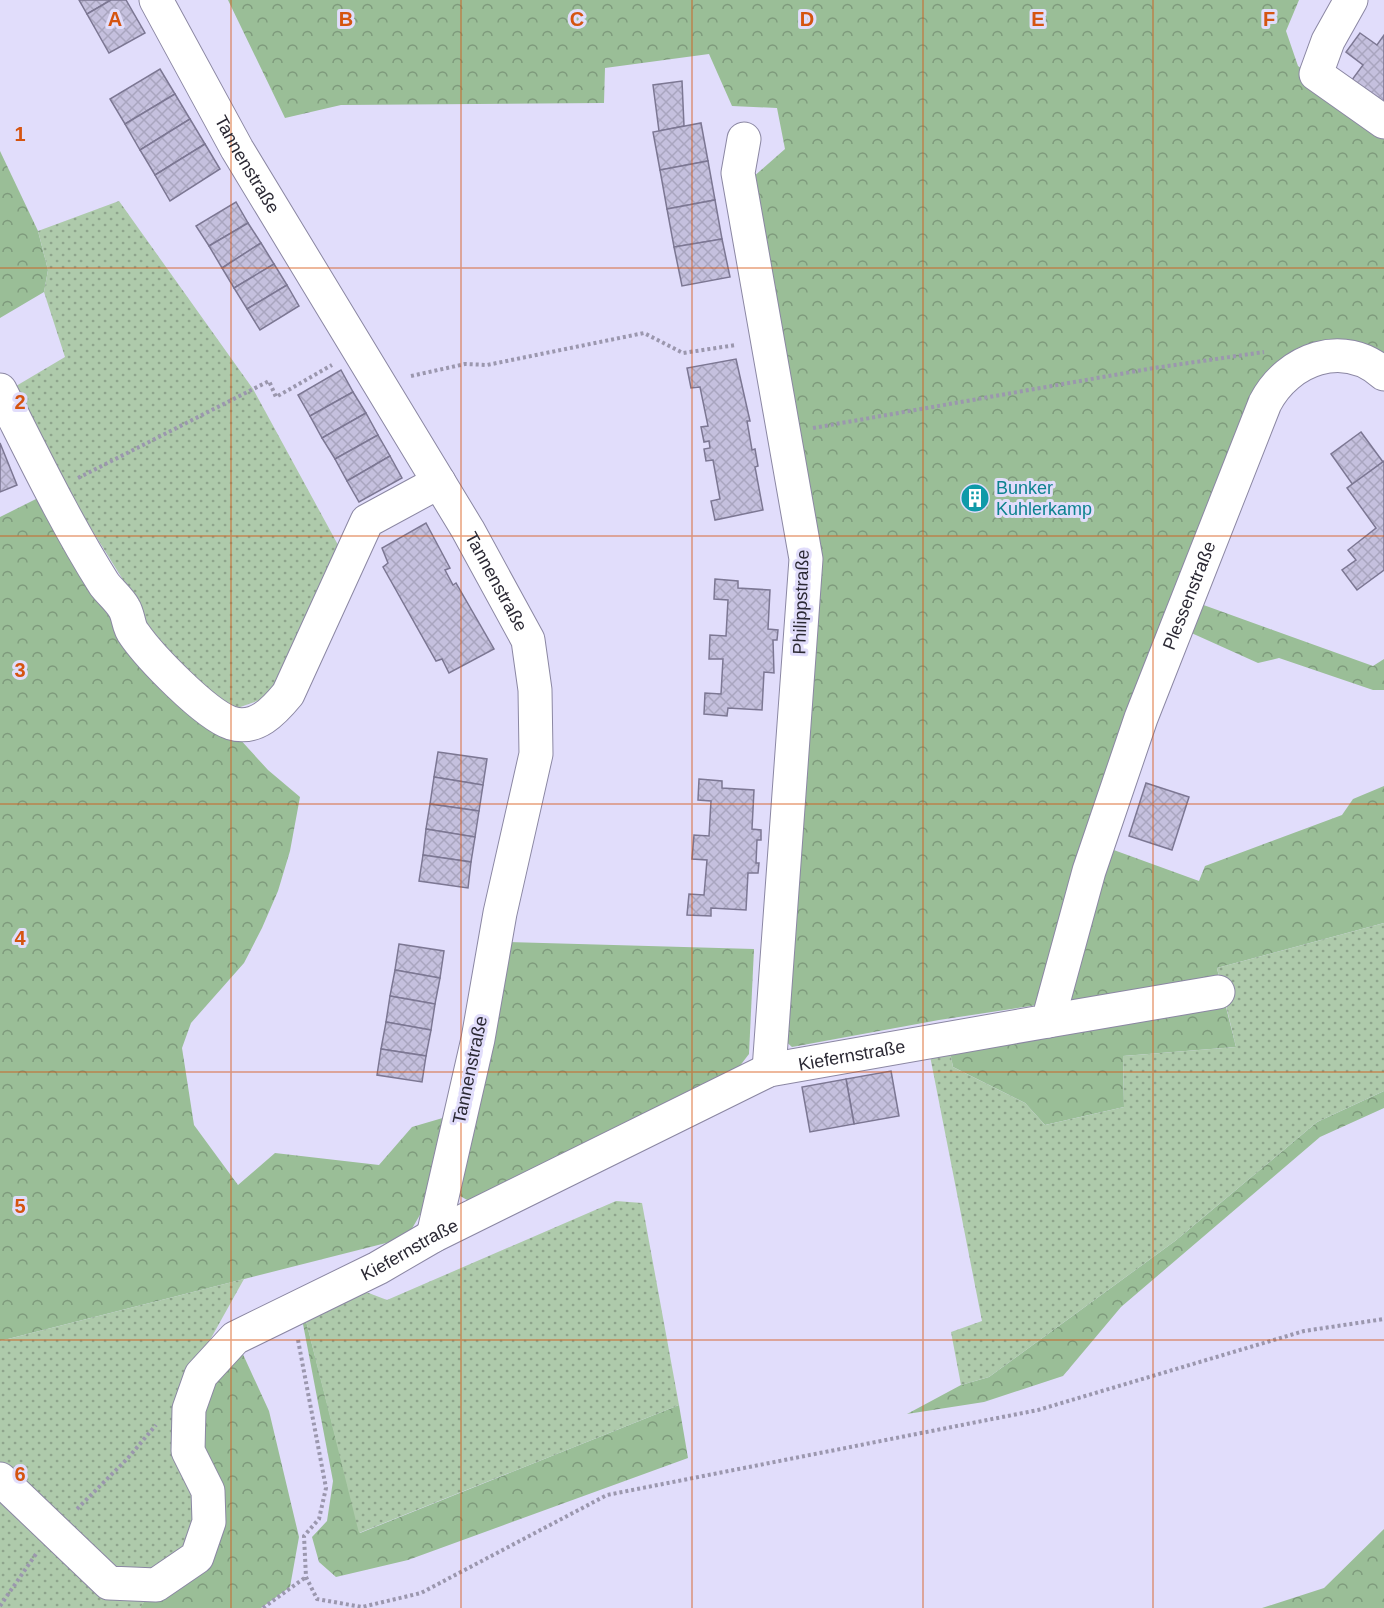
<svg xmlns="http://www.w3.org/2000/svg" width="1384" height="1608" font-family="Arial,sans-serif">
  <style>
    .forest { fill: url(#forest-crowns) }
    .garden { fill: url(#garden-dots) }
    .building { fill: url(#building-cross-hatch); stroke: #7c7793; stroke-width: 1.5 }
    .lines { fill: none; stroke-linecap: round; stroke-linejoin: round }
    .minor-casing { stroke: #8b87a3; stroke-width: 35 }
    .path { stroke: #9b97ae; stroke-width: 4; stroke-dasharray: 3 3; stroke-linecap: butt }
    .minor { stroke: #fff; stroke-width: 33 }
    .grid { fill: none; stroke: #d55410; stroke-width: 1.5; stroke-opacity: 0.55 }
    .labels { text-anchor: middle; dominant-baseline: central; stroke-width: 6; stroke-linejoin: round; paint-order: stroke }
    .street-label { font-size: 18px; fill: #2b2934; stroke: #e1ddfb }
    .culture-label { font-size: 18px; fill: #0d838f; stroke: #e1ddfb; text-anchor: start }
    .grid-label { font-size: 20px; text-anchor: middle; font-weight: bold; fill: #d55410; stroke: #e1ddfb; stroke-width: 6; stroke-linejoin: round; paint-order: stroke }
  </style>
  <defs>
    <pattern id="forest-crowns" width="20" height="18" patternUnits="userSpaceOnUse" patternTransform="scale(1.5)"><rect width="20" height="18" fill="#9abe97"/><path d="M2 6a3 3 0 1 1 6 0M12 15a3 3 0 1 1 6 0" fill="none" stroke="#7e9a7c"/></pattern>
    <pattern id="garden-dots" width="8" height="8" patternUnits="userSpaceOnUse" patternTransform="scale(1.5)"><rect width="8" height="8" fill="#aecaab"/><path d="M2 2h.1M6 6h.1" fill="none" stroke="#8ea48c" stroke-width="1.8" stroke-linecap="round"/></pattern>
    <pattern id="building-cross-hatch" width="8" height="8" patternUnits="userSpaceOnUse" patternTransform="scale(1.5)"><rect width="8" height="8" fill="#c5c0de"/><path d="M0 0l8 8M0 8l8-8" fill="none" stroke="#a9a5bf"/></pattern>
  </defs>
  <rect width="100%" height="100%" fill="#e1ddfb"/>
  <g class="forest">
    <polygon points="228,0 1299,0 1286,31 1298,66 1384,128 1384,371 1273,369 1044,1004 939,1020 792,1047 782,1038 814,591 753,177 785,149 777,108 732,106 709,54 605,68 604,103 341,105 285,118"/>
    <polygon points="0,151 38,231 48,270 44,292 0,318"/>
    <polygon points="52,491 237,736 268,770 300,797 290,851 278,891 262,928 244,963 191,1023 182,1048 194,1125 238,1185 275,1153 379,1165 412,1127 446,1117 428,1201 410,1232 390,1242 0,1341 0,517"/>
    <polygon points="1198,603 1373,666 1384,659 1384,690 1373,690 1279,658 1258,663 1187,631"/>
    <polygon points="1384,786 1384,923 1217,968 1220,982 1067,1008 1111,849 1199,881 1205,866 1342,815 1353,799"/>
    <polygon points="507,942 754,949 749,1054 739,1067 469,1201 460,1196"/>
    <polygon points="1224,999 1236,1047 1123,1056 1124,1107 1045,1125 1025,1103 953,1067 950,1052"/>
    <polygon points="1384,1091 1384,1108 1320,1137 1121,1307 1063,1376 984,1402 907,1414 961,1385 989,1377 1175,1241 1317,1122"/>
    <polygon points="306,1321 360,1533 679,1405 688,1458 408,1560 336,1577 319,1562 312,1537 327,1521 333,1481 303,1324"/>
    <polygon points="241,1350 269,1411 299,1537 290,1587 261,1608 140,1608 147,1597 199,1445 198,1394"/>
    <polygon points="1384,1529 1384,1608 1262,1608 1324,1588"/>
  </g>
  <g class="garden">
    <polygon points="119,201 253,389 343,554 274,695 226,712 140,627 133,596 64,485 11,389 65,357 44,292 48,270 38,231"/>
    <polygon points="1384,923 1384,1091 1317,1122 1175,1241 989,1377 961,1385 951,1332 982,1321 930,1056 950,1052 953,1067 1025,1103 1045,1125 1124,1107 1123,1056 1236,1047 1217,968"/>
    <polygon points="616,1201 642,1203 679,1405 359,1533 306,1321 366,1292 387,1300"/>
    <polygon points="244,1279 186,1383 204,1518 140,1608 0,1608 0,1341"/>
  </g>
  <g class="building">
    <polygon points="79,0 111,0 87,14"/>
    <polygon points="111,0 126,0 145,33 109,53 87,14"/>
    <polygon points="1360,33 1377,45 1384,35 1384,115 1346,88 1363,65 1346,52"/>
    <polygon points="160,69 175,94 125,124 110,99"/>
    <polygon points="682,81 684,126 659,131 653,85"/>
    <polygon points="175,94 190,119 140,150 125,124"/>
    <polygon points="190,119 205,144 155,175 140,150"/>
    <polygon points="701,123 708,161 660,170 653,132"/>
    <polygon points="205,144 220,169 170,201 155,175"/>
    <polygon points="708,161 715,200 667,209 660,170"/>
    <polygon points="715,200 722,239 674,247 667,209"/>
    <polygon points="236,202 248,223 209,246 196,226"/>
    <polygon points="248,223 261,243 222,268 209,246"/>
    <polygon points="722,239 730,277 682,286 674,247"/>
    <polygon points="261,243 274,264 234,288 222,268"/>
    <polygon points="274,264 287,285 247,309 234,288"/>
    <polygon points="287,285 299,306 260,330 247,309"/>
    <polygon points="736,359 750,421 747,421 752,450 755,449 758,466 755,467 763,510 715,520 711,501 720,499 713,460 706,461 704,449 710,448 709,441 704,442 701,427 708,426 700,387 691,388 687,368"/>
    <polygon points="341,370 353,392 310,416 298,395"/>
    <polygon points="353,392 366,413 322,438 310,416"/>
    <polygon points="366,413 378,435 335,459 322,438"/>
    <polygon points="1361,432 1383,462 1353,485 1331,454"/>
    <polygon points="378,435 390,456 347,481 335,459"/>
    <polygon points="0,443 17,485 0,492"/>
    <polygon points="390,456 402,478 359,502 347,481"/>
    <polygon points="1384,461 1384,570 1357,590 1342,570 1356,560 1348,550 1376,528 1347,488"/>
    <polygon points="426,523 450,568 445,570 453,585 456,583 494,649 449,673 442,659 436,661 383,567 388,563 382,548"/>
    <polygon points="715,579 738,581 738,588 770,590 768,629 778,630 777,640 773,640 774,673 764,672 762,710 728,708 727,716 704,714 705,693 721,694 723,659 709,659 710,635 726,636 728,600 714,599"/>
    <polygon points="438,752 487,759 483,785 434,777"/>
    <polygon points="434,777 483,785 479,811 430,804"/>
    <polygon points="699,779 722,781 722,788 754,790 752,829 761,830 761,840 757,840 756,863 759,863 758,873 748,873 746,910 711,908 711,916 687,915 689,894 704,895 707,860 692,859 694,835 709,836 711,801 698,800"/>
    <polygon points="1146,783 1189,797 1172,850 1129,836"/>
    <polygon points="430,804 479,811 475,837 426,829"/>
    <polygon points="426,829 475,837 471,862 423,855"/>
    <polygon points="423,855 471,862 468,888 419,881"/>
    <polygon points="399,944 444,951 440,978 395,970"/>
    <polygon points="395,970 440,978 435,1004 390,996"/>
    <polygon points="390,996 435,1004 431,1030 386,1022"/>
    <polygon points="386,1022 431,1030 426,1056 381,1049"/>
    <polygon points="381,1049 426,1056 422,1082 377,1075"/>
    <polygon points="891,1071 899,1116 854,1124 846,1079"/>
    <polygon points="846,1079 854,1124 810,1132 802,1087"/>
  </g>
  <g class="lines">
    <g class="minor-casing">
      <g id="minor">
        <path id="s1" d="M156 0 237 149 468 530 528 640 535 690 536 754 500 913 478 1039 433 1236"/>
        <polyline points="1351,0 1328,41 1316,74 1384,122"/>
        <polyline points="744,139 738,173 806,559 769,1070"/>
        <path d="M0 390C33 455 65 522 104 584 110 592 119 599 124 608 129 616 128 627 134 634 150 657 205 714 231 723 256 731 274 711 288 694L367 521 439 482"/>
        <polyline points="1048,1021 1218,992"/>
        <path id="s2" d="M0 1479 109 1583 156 1585 197 1557 209 1522 208 1491 188 1451 189 1409 201 1375 235 1338 378 1268 433 1236 769 1070 1048 1021 1089 871 1141 718 1265 403C1288 359 1343 338 1384 374"/>
      </g>
    </g>
    <g class="path">
      <polyline points="411,376 465,364 487,365 644,333 683,353 736,345"/>
      <polyline points="813,428 1154,368 1264,352"/>
      <polyline points="78,478 269,381 276,397 332,365"/>
      <polyline points="298,1340 326,1488 319,1519 304,1536 306,1577 317,1599 362,1607 421,1593 607,1495 1038,1410 1304,1331 1384,1319"/>
      <polyline points="77,1509 128,1458 156,1425"/>
      <polyline points="0,1606 36,1554"/>
      <polyline points="263,1608 306,1577"/>
    </g>
    <use href="#minor" class="minor"/>
  </g>
  <path class="grid" d="M231 0V1608M461 0V1608M692 0V1608M923 0V1608M1153 0V1608M0 268H1384M0 536H1384M0 804H1384M0 1072H1384M0 1340H1384"/>
  <defs>
    <g id="building-disc" transform="scale(1.5)"><circle r="9.5" fill="#0f9aa8" stroke="#e1ddfb"/><path d="M-4-6H4V6H1V3H-1V6H-4ZM-2.5-4.3h1.7v1.8h-1.7ZM.8-4.3h1.7v1.8H.8ZM-2.5-1h1.7V.8h-1.7ZM.8-1h1.7V.8H.8Z" fill="#fff"/></g>
  </defs>
  <g fill-rule="evenodd">
    <use href="#building-disc" x="975" y="498"/>
  </g>
  <g class="labels">
    <g class="street-label">
      <text stroke="none"><textPath href="#s1" startOffset="188">Tannenstraße</textPath></text>
      <text stroke="none"><textPath href="#s1" startOffset="674">Tannenstraße</textPath></text>
      <text stroke="none"><textPath href="#s2" startOffset="1818">Plessenstraße</textPath></text>
      <text transform="translate(801 602) rotate(-88)">Philippstraße</text>
      <text stroke="none"><textPath href="#s2" startOffset="1170">Kiefernstraße</textPath></text>
      <text transform="translate(470 1070) rotate(-78)">Tannenstraße</text>
      <text stroke="none"><textPath href="#s2" startOffset="684">Kiefernstraße</textPath></text>
    </g>
    <g class="culture-label">
      <text x="996" y="488">Bunker<tspan x="996" dy="21">Kuhlerkamp</tspan></text>
    </g>
  </g>
  <g class="grid-label">
    <text x="115" y="26">A</text>
    <text x="346" y="26">B</text>
    <text x="577" y="26">C</text>
    <text x="807" y="26">D</text>
    <text x="1038" y="26">E</text>
    <text x="1269" y="26">F</text>
    <text x="20" y="141">1</text>
    <text x="20" y="409">2</text>
    <text x="20" y="677">3</text>
    <text x="20" y="945">4</text>
    <text x="20" y="1213">5</text>
    <text x="20" y="1481">6</text>
  </g>
</svg>
